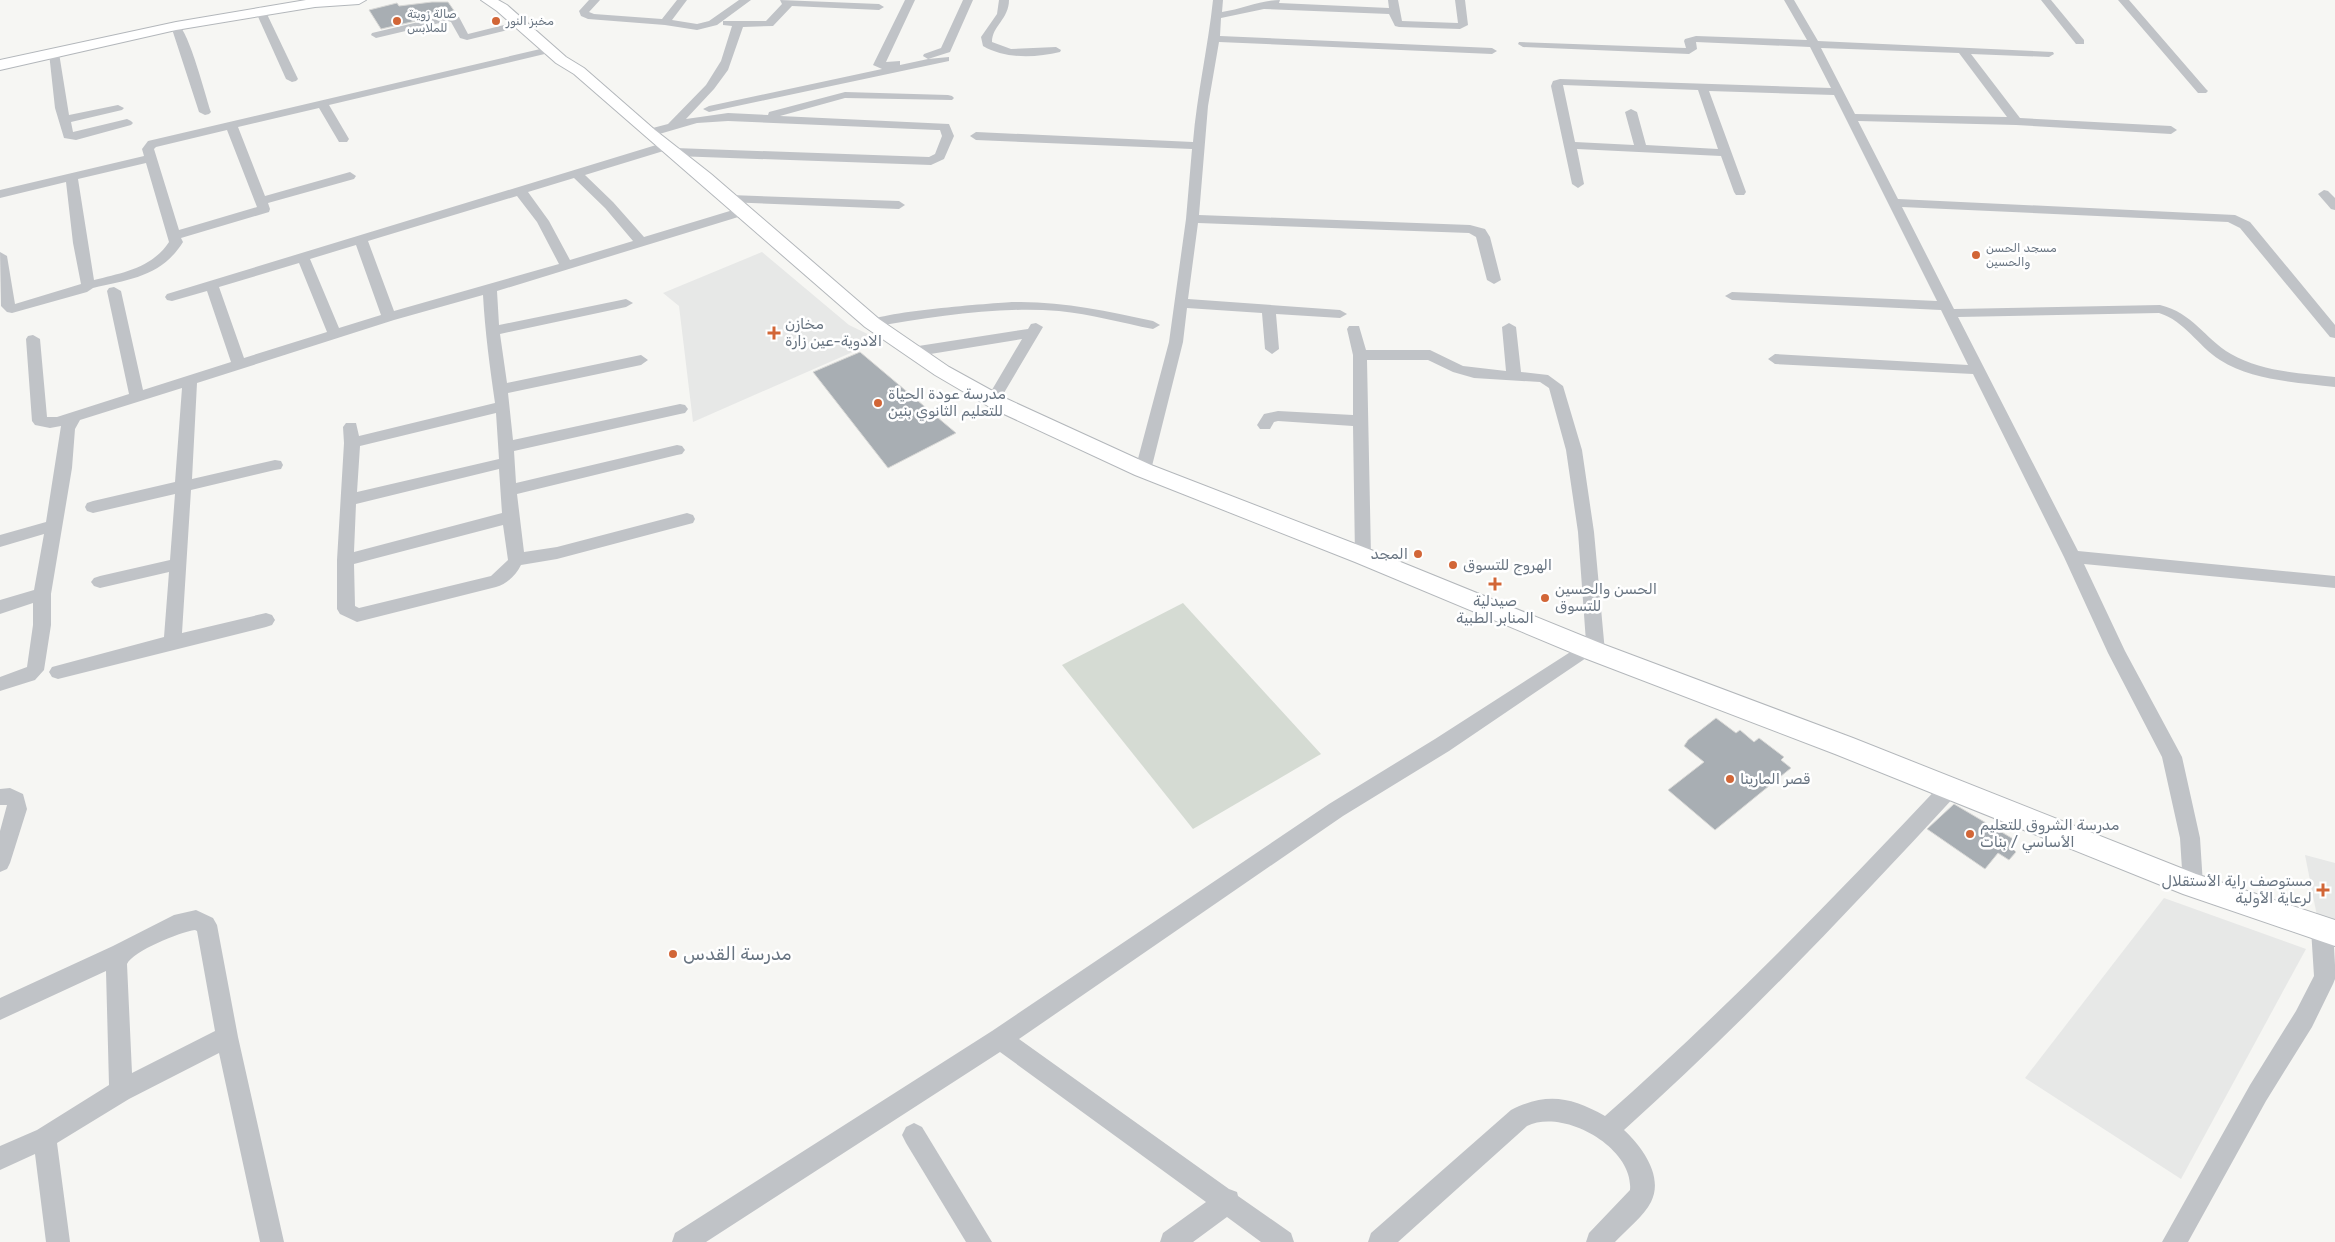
<svg xmlns="http://www.w3.org/2000/svg" width="2335" height="1242" font-family="Rubik,Vazirmatn,sans-serif">
  <style>
    .built { fill: #e7e8e7 }
    .green { fill: #d5dbd3 }
    .building { fill: #a8aeb3; stroke: #d8d8d6 }
    .lines { fill: none; stroke-linecap: round; stroke-linejoin: round }
    .secondary-casing { stroke: #b3b7bb; stroke-width: 2 }
    .minor { fill: #c0c3c7; fill-rule: evenodd }
    .secondary { fill: #fff; fill-rule: evenodd }
    .poi-dot { fill: #d26637; stroke: #fff; stroke-width: 2 }
    .labels { text-anchor: middle; dominant-baseline: central; stroke-width: 5; stroke-linejoin: round; paint-order: stroke }
    .far-poi-label { font-size: 12px; fill: #687481; stroke: #fff; text-anchor: start }
    .poi-label { font-size: 15px; fill: #687481; stroke: #fff; text-anchor: start }
    .near-poi-label { font-size: 18px; fill: #687481; stroke: #fff; text-anchor: start }
  </style>
  <rect width="100%" height="100%" fill="#f6f6f3"/>
  <g class="built">
    <polygon points="762,252 849,325 880,340 693,422 679,306 663,293"/>
    <polygon points="2305,855 2335,863 2335,921 2317,916"/>
    <polygon points="2164,898 2306,949 2181,1179 2025,1078"/>
  </g>
  <polygon class="green" points="1183,603 1321,754 1193,829 1062,665"/>
  <g class="building">
    <polygon points="432,2 448,2 455,12 381,29 369,10 397,3 399,6"/>
    <polygon points="860,352 956,433 888,468 813,372"/>
    <polygon points="1716,718 1736,733 1740,730 1754,742 1759,738 1784,757 1781,760 1791,768 1715,830 1668,790 1704,762 1684,746 1688,740"/>
    <polygon points="1954,804 2015,840 2010,846 2016,852 2009,860 1998,853 1985,869 1927,829"/>
  </g>
  <g class="lines">
    <g class="secondary-casing">
      <g id="secondary">
        <polygon points="306,0 366,0 359,4 315,7 176,30 0,70 0,60 176,22"/>
        <polygon points="481,0 498,0 507,5 566,57 584,68 655,130 711,174 879,319 949,367 1007,399 1151,465 1371,550 1605,645 1853,738 2196,874 2335,920 2335,946 2183,894 1835,754 1587,659 1355,562 1135,475 993,409 935,375 865,327 574,74 556,63 497,11"/>
      </g>
    </g>
    <g class="minor">
      <polygon points="589,0 600,0 589,12 594,14 662,19 677,0 687,0 672,20 697,24 709,21 739,0 751,0 717,25 697,30 665,25 588,19 581,16 579,11"/>
      <polygon points="780,0 879,4 884,7 879,10 792,6 773,26 743,27 728,70 714,89 686,119 728,113 768,115 769,112 845,92 948,95 952,96 954,98 952,100 845,98 780,116 949,124 954,136 944,159 931,165 675,156 669,152 675,148 929,157 935,154 942,136 940,130 937,130 728,121 697,123 649,137 645,136 643,133 645,130 668,124 706,85 721,61 732,26 723,25 723,21 766,21 782,4"/>
      <polygon points="905,0 915,0 886,62 900,61 900,65 928,59 923,56 924,54 941,48 963,0 973,0 950,52 928,59 949,57 949,61 709,112 703,109 709,106 882,69 873,65"/>
      <path d="M999 0H1009C1009 19 992 26 992 42L1011 49 1056 47 1061 50 1060 52C1035 58 1005 59 983 46L981 37 997 14Z"/>
      <path d="M1213 0H1223L1222 12C1242 9 1261 0 1280 0L1279 3 1389 8 1388 0H1398L1402 21 1458 23 1455 0H1465L1468 25 1460 29 1399 27 1395 26 1389 14 1264 9 1221 18 1220 36 1492 48 1497 51 1492 54 1219 42 1208 106 1199 215 1470 225 1485 229 1490 237 1501 280 1494 284 1487 280 1476 237 1469 233 1198 223 1188 299 1340 310 1347 314 1340 318 1276 314 1279 349 1272 354 1265 349 1262 313 1187 308 1183 342 1151 470 1149 474H1137L1135 470 1169 342 1186 219 1192 149 976 140 970 136 976 132 1193 142C1197 94 1208 47 1213 0Z"/>
      <path d="M1784 0H1794L1818 41 2053 52 2054 54 2049 57 1971 54 2020 118 2171 126 2177 130 2171 134 2016 125 1858 121 1898 199 2235 215 2250 222 2335 325V338L2330 337 2240 228 2228 222 1902 207 1954 309 2160 305C2193 313 2204 338 2231 354 2262 372 2300 373 2335 377V387C2297 382 2253 381 2220 360 2198 346 2185 321 2159 313L1958 317 2078 551 2335 576V588L2084 564 2125 651 2182 757 2200 838 2203 885 2200 892 2193 894 2186 892 2183 885 2180 838 2162 757 2108 653 2064 557 1973 374 1775 364 1768 359 1775 354 1968 365 1941 310 1732 300 1725 296 1732 292 1937 301 1834 95 1709 91 1746 192 1744 195H1736L1734 192 1721 156 1577 149 1584 184 1578 188 1572 184 1551 86 1553 81 1560 79 1831 88 1810 47 1696 42 1697 49 1689 54 1523 47 1518 44 1519 42 1686 48 1684 41 1685 39 1696 36 1807 40ZM1821 48 1959 53 2007 117 1855 114ZM1563 85 1698 90 1718 149 1646 145 1637 112 1631 109 1625 112 1634 145 1575 142Z"/>
      <polygon points="2041,0 2051,0 2084,40 2084,44 2076,44"/>
      <polygon points="2118,0 2129,0 2206,89 2208,91 2206,93 2198,93"/>
      <polygon points="260,7 265,10 298,79 296,81 292,82 286,79 255,10"/>
      <polygon points="448,15 459,17 468,34 520,21 525,24 524,26 467,40 460,38 451,22 448,21 376,38 371,35 372,33"/>
      <path d="M176 23C188 26 206 98 211 112L209 114 205 115 199 112 171 26Z"/>
      <path d="M549 47 554 50 553 52 329 105 349 139 347 142H339L319 108 238 127 265 196 350 172 356 176 354 179 268 203 270 209 269 212 181 238 183 242C161 277 130 279 93 288L87 292 12 313 7 312 1 306 0 252 7 256 15 304 81 284 73 243 66 182 0 198V190L144 156 142 149 148 141ZM227 130 257 207 179 230 154 149 156 147ZM146 163 169 242C152 268 122 273 94 280L78 179Z"/>
      <polygon points="54,50 59,53 69,115 118,105 124,108 122,110 71,122 73,132 127,119 131,121 133,123 131,125 76,140 64,138 55,108 49,53"/>
      <path d="M666 142 672 146 670 149 585 175 613 202 644 237 743 207 748 208 749 211 748 214 497 291 499 325 626 299 633 303 626 307 500 334 507 383 641 355 648 360 641 365 508 393 513 440 680 404 685 405 688 409 685 413 680 414 514 451 516 483 677 445 682 446 685 450 682 454 677 455 517 494 524 552 557 547 687 513 693 515 695 519 693 523 557 559 521 565C516 575 507 584 496 587L357 622 340 614 337 609V560L344 443 343 427 346 423H356L359 436 495 403C490 368 485 332 483 295L394 320 197 383 192 479 275 460 281 461 283 465 281 469 275 470 191 490 182 633 266 613 272 615 275 620 272 625 266 627 58 679 52 677 49 672 52 667 164 637 169 572 100 588 94 586 91 582 94 578 100 576 170 560 175 494 93 513 87 511 85 507 87 503 93 501 175 482 182 388 80 420 75 429 72 468 51 594V625L44 670 35 680 0 691V677L27 667 33 625V603L0 614V600L34 590 44 534 0 547V535L46 522 61 426 50 428 35 425 32 421 26 339 28 336 33 335 40 339 47 417H57L129 394 107 291 109 288 114 287 121 291 143 390 231 362 207 291 172 301 167 300 165 297 167 294ZM574 178 605 208 633 241 570 260 549 221 528 192ZM517 196 537 222 559 264 394 311 368 241ZM356 245 381 315 339 328 310 259ZM299 263 327 332 244 358 219 287ZM496 413 499 459 357 492 360 446ZM499 469 502 513 354 552 356 504ZM503 525 508 560 491 576 359 608 355 606 354 564Z"/>
      <polygon points="2324,190 2328,191 2335,198 2335,210 2331,209 2318,194"/>
      <polygon points="730,195 899,201 905,205 899,209 726,202 724,199"/>
      <path d="M1014 302C1062 301 1106 311 1153 321L1160 325 1153 329C1122 323 1091 314 1059 311 997 306 933 317 872 327L865 323C873 312 994 303 1014 302Z"/>
      <polygon points="1036,323 1043,327 998,403 988,403 986,400 1022,339 912,357 905,352 912,347 1028,329 1031,324"/>
      <polygon points="1509,323 1516,327 1521,372 1548,375 1563,386 1582,450 1594,532 1605,652 1602,657 1596,659 1589,656 1449,751 1343,816 1019,1039 1229,1189 1237,1192 1238,1196 1291,1233 1294,1242 1261,1242 1227,1217 1193,1242 1160,1242 1163,1233 1206,1202 1000,1052 706,1242 672,1242 675,1233 992,1031 1329,804 1435,739 1586,642 1578,532 1566,450 1549,388 1540,382 1474,378 1453,372 1428,360 1367,360 1371,556 1369,560 1363,562 1357,560 1355,556 1353,426 1278,421 1274,422 1270,429 1260,429 1257,425 1264,414 1278,411 1353,415 1353,355 1347,329 1349,326 1359,326 1366,350 1430,350 1463,366 1506,371 1502,327"/>
      <path d="M1950 780 1957 782 1960 788 1957 794C1850 910 1741 1025 1624 1130 1642 1147 1664 1176 1651 1202 1644 1216 1626 1230 1615 1242H1586L1589 1233 1630 1190C1634 1148 1564 1108 1527 1126L1398 1242H1368L1371 1233 1511 1110C1547 1092 1571 1097 1605 1116 1724 1011 1834 898 1943 782Z"/>
      <polygon points="10,788 23,794 27,809 10,863 7,869 0,872 0,831 7,805 0,805 0,789"/>
      <path d="M196 910 213 918 217 925 238 1037 284 1242H260L219 1053 129 1099 57 1143 70 1242H46L35 1154 0 1170V1146L37 1130 109 1085 106 971 0 1020V998L113 946 174 915ZM195 930 197 931 215 1031 132 1073 127 964C133 951 180 932 195 930Z"/>
      <polygon points="2322,919 2329,922 2333,929 2335,965 2335,979 2333,984 2312,1027 2266,1101 2188,1242 2162,1242 2250,1085 2296,1011 2314,976 2311,929 2315,922"/>
      <polygon points="914,1123 922,1127 992,1242 966,1242 906,1143 902,1135 906,1127"/>
    </g>
    <use href="#secondary" class="secondary"/>
  </g>
  <g class="poi-dot">
    <circle cx="397" cy="21" r="5"/>
    <circle cx="496" cy="21" r="5"/>
    <circle cx="1976" cy="255" r="5"/>
    <path d="M771.5 325.5h5v5h5v5h-5v5h-5v-5h-5v-5h5z"/>
    <circle cx="878" cy="403" r="5"/>
    <circle cx="1418" cy="554" r="5"/>
    <circle cx="1453" cy="565" r="5"/>
    <path d="M1492.5 576.5h5v5h5v5h-5v5h-5v-5h-5v-5h5z"/>
    <circle cx="1545" cy="598" r="5"/>
    <circle cx="1730" cy="779" r="5"/>
    <circle cx="1970" cy="834" r="5"/>
    <path d="M2320.5 882.5h5v5h5v5h-5v5h-5v-5h-5v-5h5z"/>
    <circle cx="673" cy="954" r="5"/>
  </g>
  <g class="labels">
    <g class="far-poi-label">
      <text x="407" y="14">صالة زويتة<tspan x="407" dy="14">للملابس</tspan></text>
      <text x="506" y="21">مخبز النور</text>
      <text x="1986" y="248">مسجد الحسن<tspan x="1986" dy="14">والحسين</tspan></text>
    </g>
    <g class="poi-label">
      <text x="785" y="324">مخازن<tspan x="785" dy="17">الادوية-عين زارة</tspan></text>
      <text x="888" y="394">مدرسة عودة الحياة<tspan x="888" dy="17">للتعليم الثانوي بنين</tspan></text>
      <text x="1408" y="554" text-anchor="end">المجد</text>
      <text x="1463" y="565">الهروج للتسوق</text>
      <text x="1555" y="589">الحسن والحسين<tspan x="1555" dy="17">للتسوق</tspan></text>
      <text x="1495" y="601" text-anchor="middle">صيدلية<tspan x="1495" dy="17">المنابر الطبية</tspan></text>
      <text x="1740" y="779">قصر المارينا</text>
      <text x="1980" y="825">مدرسة الشروق للتعليم<tspan x="1980" dy="17">الأساسي / بنات</tspan></text>
      <text x="2312" y="881" text-anchor="end">مستوصف راية الأستقلال<tspan x="2312" dy="17">لرعاية الأولية</tspan></text>
    </g>
    <g class="near-poi-label">
      <text x="683" y="954">مدرسة القدس</text>
    </g>
  </g>
</svg>
